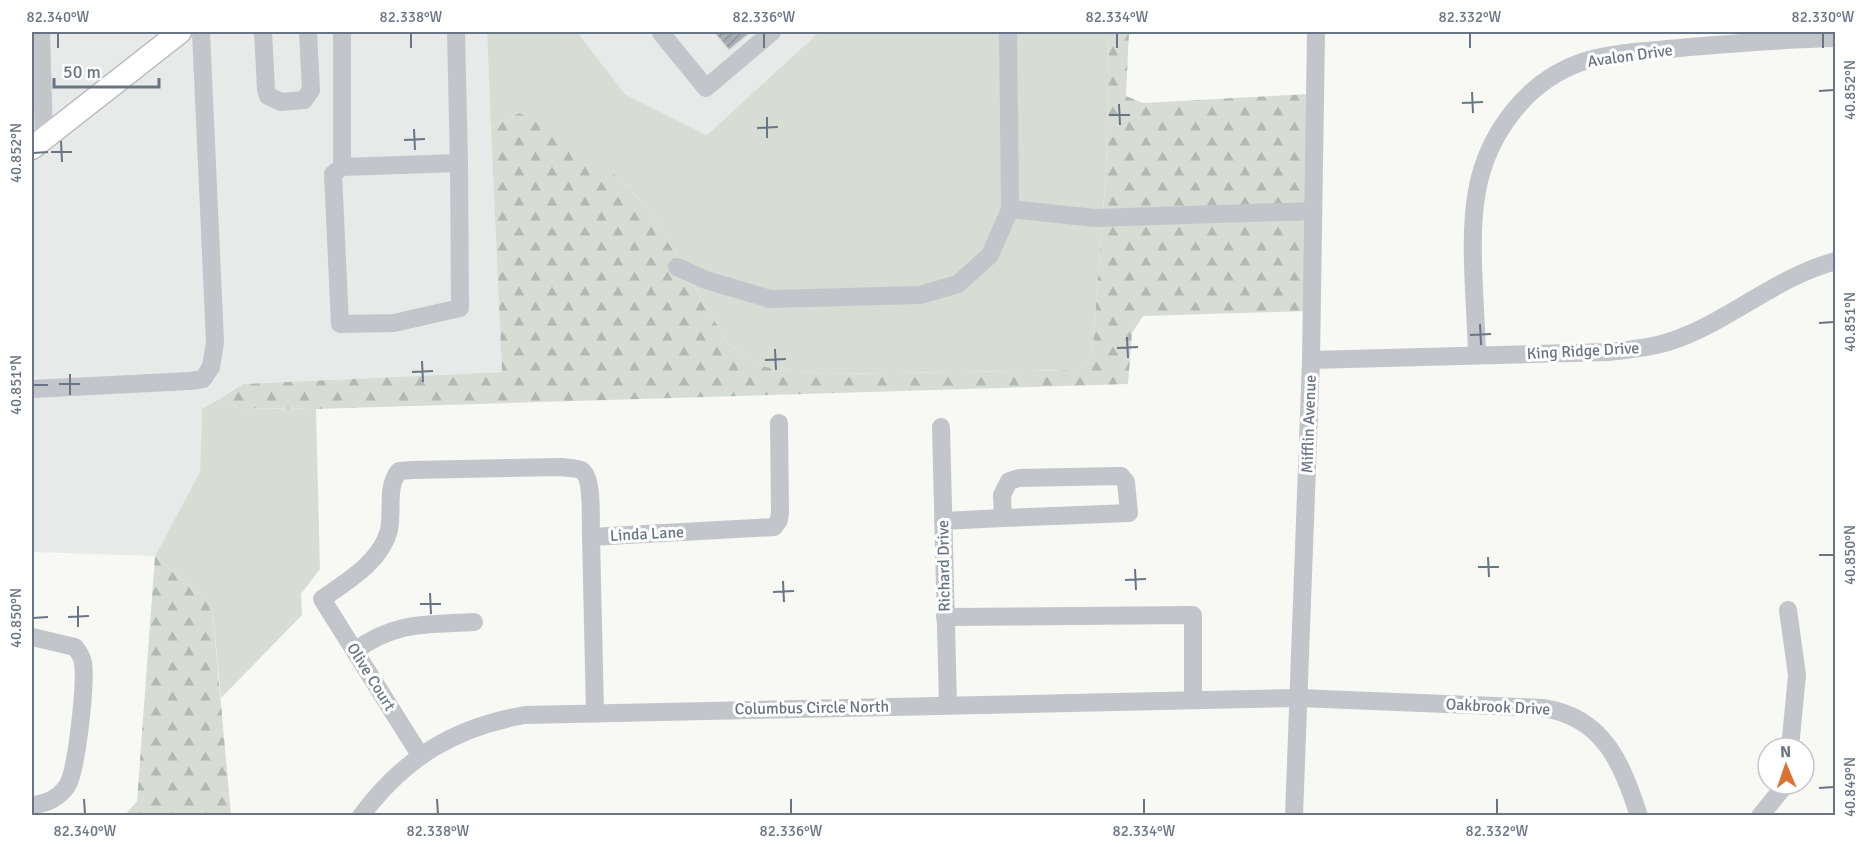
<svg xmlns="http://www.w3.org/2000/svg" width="1867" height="847" font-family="Signika,sans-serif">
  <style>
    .built { fill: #e8eae9 }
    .grass { fill: #d7ddd5 }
    .forest { fill: url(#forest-firs) }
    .building { fill: url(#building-hatch); stroke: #d9dad8; stroke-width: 1.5 }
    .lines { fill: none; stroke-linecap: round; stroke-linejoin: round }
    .major-casing { stroke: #b5b8bd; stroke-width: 25 }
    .minor { stroke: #c2c5c9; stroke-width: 18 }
    .major { stroke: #fff; stroke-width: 22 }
    .ticks { fill: none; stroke: #697485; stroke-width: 2 }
    .labels { text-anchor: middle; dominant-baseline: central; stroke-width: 6; stroke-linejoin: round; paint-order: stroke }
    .street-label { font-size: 16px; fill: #697485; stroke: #fff }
    .neatline { fill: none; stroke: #697485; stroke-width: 2 }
    .ticks-label { font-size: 15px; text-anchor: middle; fill: #697485 }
  </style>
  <defs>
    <pattern id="forest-firs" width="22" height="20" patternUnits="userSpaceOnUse" patternTransform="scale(1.5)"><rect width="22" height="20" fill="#d7ddd5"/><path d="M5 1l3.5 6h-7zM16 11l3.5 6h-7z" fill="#b2b8b2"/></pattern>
    <pattern id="building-hatch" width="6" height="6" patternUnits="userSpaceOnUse" patternTransform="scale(1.5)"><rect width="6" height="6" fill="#a9afb6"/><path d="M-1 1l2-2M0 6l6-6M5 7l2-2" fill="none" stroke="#8e939a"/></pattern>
  </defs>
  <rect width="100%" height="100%" fill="#f8f8f5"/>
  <g class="built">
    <polygon points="32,32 487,32 502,372 243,384 202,409 200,472 155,556 32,552"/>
    <polygon points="577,32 819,32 707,135 625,94"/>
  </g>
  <g class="grass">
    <polygon points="487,32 577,32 625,94 707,135 819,32 1109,32 1106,174 1092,356 1079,370 827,374 765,367 728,344 652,213 622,181 519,113 491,128"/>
    <polygon points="219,399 238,408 316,409 320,569 301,594 302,615 221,698 212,605 155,556 200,472 202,409"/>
  </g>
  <g class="forest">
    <polygon points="1109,32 1129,32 1126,96 1143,103 1309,94 1308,311 1143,316 1132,333 1128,384 316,409 238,408 219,399 243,384 502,372 491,128 519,113 550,125 622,181 652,213 728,344 765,367 827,374 1079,370 1092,356 1106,174"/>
    <polygon points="155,556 212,605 231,815 125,815 137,801"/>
  </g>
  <polygon class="building" points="714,32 751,32 729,50"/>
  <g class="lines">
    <g class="major-casing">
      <polyline id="major" points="32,148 180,32"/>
    </g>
    <g class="minor">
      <polyline points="41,32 44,138"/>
      <polyline points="263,32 266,89 268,96 281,102 304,100 311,90 308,32"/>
      <polyline points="342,32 342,167 459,163 456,32"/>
      <polyline points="1008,32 1010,209"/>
      <polyline points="661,33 706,88 772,32"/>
      <polyline points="342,167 333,174 340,324 394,323 460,308 459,163"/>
      <polyline points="677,267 706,280 770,299 920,295 958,284 990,255 1010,209 1095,218 1313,211"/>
      <path d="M1477 355C1476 306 1468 238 1477 191 1487 135 1526 81 1582 62 1616 51 1654 51 1690 47 1738 43 1787 39 1836 38"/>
      <path d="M1311 360 1608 352C1628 350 1649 348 1668 342 1728 323 1775 277 1836 261"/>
      <polyline points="32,389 190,381 203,379 211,367 215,342 201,32"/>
      <polyline points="941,427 948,705"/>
      <polygon points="1121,476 1126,482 1129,513 1003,518 1002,495 1009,481 1019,478"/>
      <polyline points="943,521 1003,518"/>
      <polyline points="1788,610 1797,675 1790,748"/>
      <polyline points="945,617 1193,615 1193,700"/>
      <path d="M32 637 75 647C79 652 82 657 83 663 86 682 77 771 67 786 58 799 46 804 32 805"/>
      <path d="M355 651C394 621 427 625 474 622"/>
      <polyline points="595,712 591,537 774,527 779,520 780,513 779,423"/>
      <path d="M420 755 322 599C347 581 381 562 389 530 393 510 386 487 399 471L413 470 561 467C567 468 575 468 581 470 594 477 590 523 591 537"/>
      <path d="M361 816C403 759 454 727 525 715L1298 698 1543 708C1604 717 1622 764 1639 816"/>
      <polyline points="1294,816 1311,360 1316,32"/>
      <polyline points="1760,816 1782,789 1783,784"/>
    </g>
    <use href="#major" class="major"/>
  </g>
  <path class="ticks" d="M58 33V48M411 33V48M764 33V48M1117 33V48M1470 33V48M1823 33V48M1819 91 1834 90M1472 92 1473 113M1462 103 1483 102M1119 104 1120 125M1109 115H1130M767 117V138M757 128 778 127M414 129 415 150M404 140 425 139M61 141 62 162M51 152H72M33 153 48 152M1819 323 1834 322M1480 324 1481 345M1470 335 1491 334M1127 337 1128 358M1117 348 1138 347M775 349 776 370M765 360 786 359M422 361 423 382M412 372 433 371M70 374V395M59 384H80M33 385H48M1819 555H1834M1488 557 1489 577M1478 567H1499M1135 569 1136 590M1125 580 1146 579M783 581 784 602M773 592 794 591M430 593 431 614M420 604H441M78 606V627M68 617 89 616M33 618 48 617M1819 788 1834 787M84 799 85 814M437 799 438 814M791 799V814M1144 799V814M1497 799V814"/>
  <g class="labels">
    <g class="street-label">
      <text transform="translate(1630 56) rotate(-8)">Avalon Drive</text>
      <text transform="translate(1583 351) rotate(-3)">King Ridge Drive</text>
      <text transform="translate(1309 424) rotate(-88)">Mifflin Avenue</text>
      <text transform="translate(647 534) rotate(-3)">Linda Lane</text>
      <text transform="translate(944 566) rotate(-91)">Richard Drive</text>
      <text transform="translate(371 677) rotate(58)">Olive Court</text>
      <text transform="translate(1498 707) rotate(3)">Oakbrook Drive</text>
      <text transform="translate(812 708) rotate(-1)">Columbus Circle North</text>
    </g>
  </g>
  <rect width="1867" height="847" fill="none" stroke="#ffffff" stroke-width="66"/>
  <g transform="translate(1786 766) rotate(358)"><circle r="28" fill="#ffffff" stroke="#c3c7ce" stroke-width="1.5"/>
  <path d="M0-4.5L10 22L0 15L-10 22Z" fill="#d97334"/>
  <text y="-9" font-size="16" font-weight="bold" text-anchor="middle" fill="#697485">N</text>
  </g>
  <path d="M54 78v9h105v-9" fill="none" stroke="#697485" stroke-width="3"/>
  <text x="63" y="78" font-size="18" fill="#697485" stroke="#ffffff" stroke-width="4.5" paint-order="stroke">50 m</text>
  <rect x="33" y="33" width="1801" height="781" class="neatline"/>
  <g class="ticks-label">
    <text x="58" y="22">82.340°W</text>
    <text x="411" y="22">82.338°W</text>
    <text x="764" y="22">82.336°W</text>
    <text x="1117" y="22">82.334°W</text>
    <text x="1470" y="22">82.332°W</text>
    <text x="1823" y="22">82.330°W</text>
    <text transform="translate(1850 90) rotate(-90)" y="5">40.852°N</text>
    <text transform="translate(16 153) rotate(-90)" y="5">40.852°N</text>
    <text transform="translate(1850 322) rotate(-90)" y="5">40.851°N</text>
    <text transform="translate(16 385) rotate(-90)" y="5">40.851°N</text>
    <text transform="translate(1850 555) rotate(-90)" y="5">40.850°N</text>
    <text transform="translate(16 618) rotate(-90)" y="5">40.850°N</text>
    <text transform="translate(1850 787) rotate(-90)" y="5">40.849°N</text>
    <text x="85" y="836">82.340°W</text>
    <text x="438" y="836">82.338°W</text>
    <text x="791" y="836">82.336°W</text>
    <text x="1144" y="836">82.334°W</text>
    <text x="1497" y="836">82.332°W</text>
  </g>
</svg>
